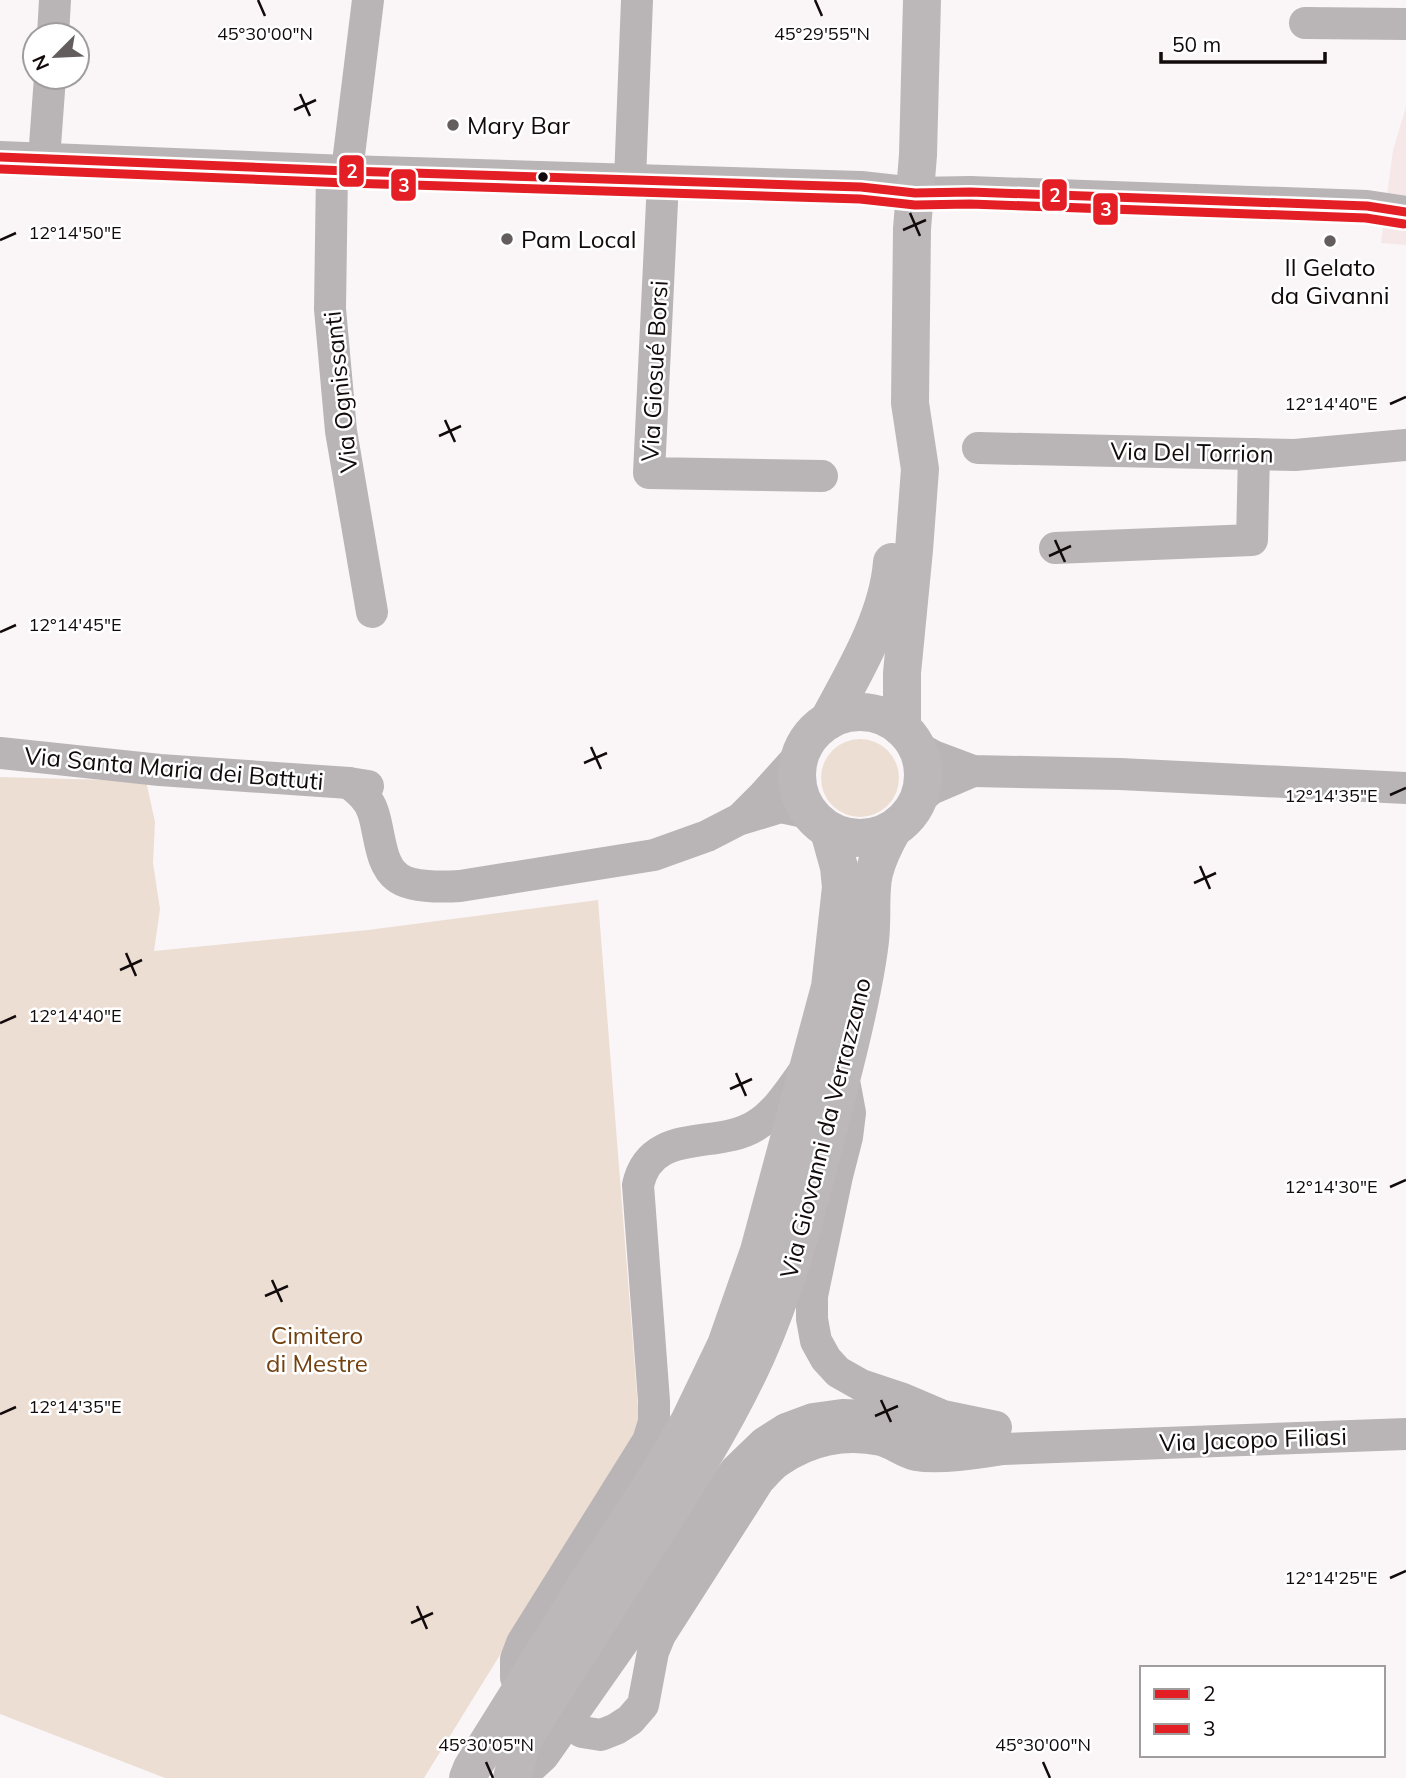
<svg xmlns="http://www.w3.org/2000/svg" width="1406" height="1778" font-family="Mulish,sans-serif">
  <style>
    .built { fill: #f6e8e9 }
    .green { fill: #edded4 }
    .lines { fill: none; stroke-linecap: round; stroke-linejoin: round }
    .minor { stroke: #b9b5b6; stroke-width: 32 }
    .major { stroke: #bcb8ba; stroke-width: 38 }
    .minor-bridge { stroke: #b9b5b6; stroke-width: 32 }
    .major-bridge { stroke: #bcb8ba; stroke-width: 38 }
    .bus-1-casing { stroke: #fff; stroke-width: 14 }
    .bus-2-casing { stroke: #fff; stroke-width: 14 }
    .bus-1 { stroke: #e31e24; stroke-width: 9 }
    .bus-2 { stroke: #e31e24; stroke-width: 9 }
    .ticks { fill: none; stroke: #120a0b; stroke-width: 2.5 }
    .poi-dot { fill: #635d5e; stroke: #fff; stroke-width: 2.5 }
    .bus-dot { fill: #120a0b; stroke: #fff; stroke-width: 2.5 }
    .labels { text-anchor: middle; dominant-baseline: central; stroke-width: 5; stroke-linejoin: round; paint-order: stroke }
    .poi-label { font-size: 24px; fill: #120a0b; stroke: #fff; text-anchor: start }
    .street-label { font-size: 24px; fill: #120a0b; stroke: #fff }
    .park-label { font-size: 24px; fill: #73400f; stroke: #fff }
    .ticks-label { font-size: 18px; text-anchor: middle; fill: #120a0b; stroke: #fff; stroke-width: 5; stroke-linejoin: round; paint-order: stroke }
    .line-badge { stroke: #fff; stroke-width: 2.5 }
    .badge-label { font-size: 19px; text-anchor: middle; font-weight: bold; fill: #fff }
  </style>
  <rect width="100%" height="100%" fill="#faf6f7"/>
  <polygon class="built" points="1406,107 1406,245 1381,243 1393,150"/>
  <g class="green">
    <circle cx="860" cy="778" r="39"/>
    <polygon points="0,777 146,781 155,822 153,863 160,909 154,951 368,930 598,900 639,1420 637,1433 424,1778 165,1778 0,1714"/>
  </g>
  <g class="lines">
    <g class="minor">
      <polyline points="1305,23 1406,24"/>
      <polyline points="53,35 55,0"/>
      <polyline points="0,157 347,171 861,187 915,193 970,192 1367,206 1406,212"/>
      <polyline points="44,159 50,77"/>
      <polyline points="332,171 330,309 341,431 372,612"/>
      <polyline points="347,171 368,0"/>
      <polyline points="630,180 637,0"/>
      <polyline points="663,181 649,473 822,476"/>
      <polyline points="978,448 1295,455 1406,445"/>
      <polyline points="1055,548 1252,540 1254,454"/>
      <polyline points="917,747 933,756 973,771 1120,774 1406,788"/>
      <polyline points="0,753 160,770 349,783 368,786"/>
      <path d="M349 783C359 791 369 799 373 812 380 832 379 863 397 877 410 888 444 887 460 886L654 855 707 836 738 820 781 807 809 813"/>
      <polyline points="918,800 931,789 973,771"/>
      <polyline points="742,817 764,795 800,755"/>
      <path d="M805 1070C791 1089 776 1114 755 1126 716 1150 651 1126 638 1185L654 1401V1422L648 1441 522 1643 516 1659V1678L523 1693 582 1732 601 1735 616 1729 630 1720 643 1705 653 1652 660 1635 759 1480C765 1474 771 1466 779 1461 809 1440 845 1432 881 1440 893 1443 903 1452 916 1455 940 1459 977 1453 1002 1449"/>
      <polyline points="845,1086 850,1113 847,1137 837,1176 812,1296 812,1319 816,1341 826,1359 838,1372 861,1385 903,1399 943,1416 996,1427"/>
      <polyline points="637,1622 706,1511 736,1470 764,1443 786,1429 813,1419 842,1415 871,1416 942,1439 1002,1449 1406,1434"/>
    </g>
    <g class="major">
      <circle cx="860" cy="775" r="63"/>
      <path d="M828 721C854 673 888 617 892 562"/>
      <polyline points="902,728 902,673 914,550 920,469 910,403 912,229 918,155 922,0"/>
      <polyline points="584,1589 661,1471 689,1422 726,1345 759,1251 830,987 841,887 839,867 829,831"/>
      <path d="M609 1604C661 1522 717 1443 757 1354 788 1284 807 1211 826 1137 841 1080 857 1021 867 962 869 950 871 937 871 925 872 908 870 890 874 873 878 857 885 843 893 829"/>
    </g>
    <polyline class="minor-bridge" points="519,1778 543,1756 637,1622"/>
    <g class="major-bridge">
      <polyline points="468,1778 472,1768 584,1589"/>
      <polyline points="512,1778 522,1740 609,1604"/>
    </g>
    <g class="bus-1-casing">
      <polyline id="bus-1" points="0,157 347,171 861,187 915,193 970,192 1367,206 1406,212"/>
    </g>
    <g class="bus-2-casing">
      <polyline id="bus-2" points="0,169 347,183 860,199 915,205 970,204 1366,218 1404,224"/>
    </g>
    <use href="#bus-1" class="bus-1"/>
    <use href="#bus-2" class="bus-2"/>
  </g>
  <path class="ticks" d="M258 0 265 16M815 0 822 16M300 94 310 116M294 110 316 100M910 213 920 236M903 230 926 220M0 240 16 233M1390 404 1406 397M445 420 455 442M439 436 461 426M1055 540 1065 562M1049 556 1071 546M0 632 16 625M591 747 601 769M584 763 607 753M1390 795 1406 788M1200 866 1210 889M1194 883 1216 873M126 953 136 976M120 970 142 960M0 1023 16 1016M736 1073 746 1096M730 1089 752 1079M1390 1187 1406 1180M272 1280 282 1302M265 1296 288 1286M881 1400 891 1422M0 1414 16 1407M875 1416 898 1406M1390 1578 1406 1571M417 1606 427 1629M411 1623 433 1613M486 1762 493 1778M1043 1762 1050 1778"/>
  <g class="poi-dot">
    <circle cx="453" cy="125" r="7"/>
    <circle cx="507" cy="239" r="7"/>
    <circle cx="1330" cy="241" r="7"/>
  </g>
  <circle class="bus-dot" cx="543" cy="177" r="6"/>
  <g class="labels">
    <g class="poi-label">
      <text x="467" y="125">Mary Bar</text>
      <text x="521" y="239">Pam Local</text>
      <text x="1330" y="267" text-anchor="middle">Il Gelato<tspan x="1330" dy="28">da Givanni</tspan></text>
    </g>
    <g class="street-label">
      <text transform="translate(654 371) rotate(-87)">Via Giosué Borsi</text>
      <text transform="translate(340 392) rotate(-96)">Via Ognissanti</text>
      <text transform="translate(1192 452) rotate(1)">Via Del Torrion</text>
      <text transform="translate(174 768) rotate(5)">Via Santa Maria dei Battuti</text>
      <text transform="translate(825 1128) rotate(-76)">Via Giovanni da Verrazzano</text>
      <text transform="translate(1253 1439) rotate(-2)">Via Jacopo Filiasi</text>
    </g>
    <g class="park-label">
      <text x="317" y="1335">Cimitero<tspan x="317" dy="28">di Mestre</tspan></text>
    </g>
  </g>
  <g class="ticks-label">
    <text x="265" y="40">45°30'00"N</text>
    <text x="822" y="40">45°29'55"N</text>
    <text x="75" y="239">12°14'50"E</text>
    <text x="1331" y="410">12°14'40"E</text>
    <text x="75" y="631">12°14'45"E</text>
    <text x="1331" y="802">12°14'35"E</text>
    <text x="75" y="1022">12°14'40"E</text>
    <text x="1331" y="1193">12°14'30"E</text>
    <text x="75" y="1413">12°14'35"E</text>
    <text x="1331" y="1584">12°14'25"E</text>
    <text x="486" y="1751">45°30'05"N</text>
    <text x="1043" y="1751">45°30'00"N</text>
  </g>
  <g class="line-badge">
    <rect x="338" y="154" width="27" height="34" rx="7" fill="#e31e24"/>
    <rect x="390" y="168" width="27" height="34" rx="7" fill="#e31e24"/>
    <rect x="1041" y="178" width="27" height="34" rx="7" fill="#e31e24"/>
    <rect x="1092" y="192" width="27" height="34" rx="7" fill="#e31e24"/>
  </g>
  <g class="badge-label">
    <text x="352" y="178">2</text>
    <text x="404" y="192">3</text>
    <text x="1055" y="202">2</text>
    <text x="1106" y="216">3</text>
  </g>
  <rect x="1140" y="1666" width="245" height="91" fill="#ffffff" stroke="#a09d9d" stroke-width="2"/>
  <rect x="1154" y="1689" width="35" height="10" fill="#e31e24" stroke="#a09d9d" stroke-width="2"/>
  <text x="1203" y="1701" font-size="21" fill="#120a0b">2</text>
  <rect x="1154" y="1724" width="35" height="10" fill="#e31e24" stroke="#a09d9d" stroke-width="2"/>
  <text x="1203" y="1736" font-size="21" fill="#120a0b">3</text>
  <g transform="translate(56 56) rotate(246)"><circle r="33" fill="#ffffff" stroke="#a09d9d" stroke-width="2"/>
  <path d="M0-5L12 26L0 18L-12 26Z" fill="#635d5e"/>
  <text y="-10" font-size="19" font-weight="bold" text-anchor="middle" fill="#120a0b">N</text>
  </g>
  <path d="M1161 52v10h164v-10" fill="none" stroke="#120a0b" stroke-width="3.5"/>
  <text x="1172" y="52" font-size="21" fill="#120a0b" stroke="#ffffff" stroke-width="5" paint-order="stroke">50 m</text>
</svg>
